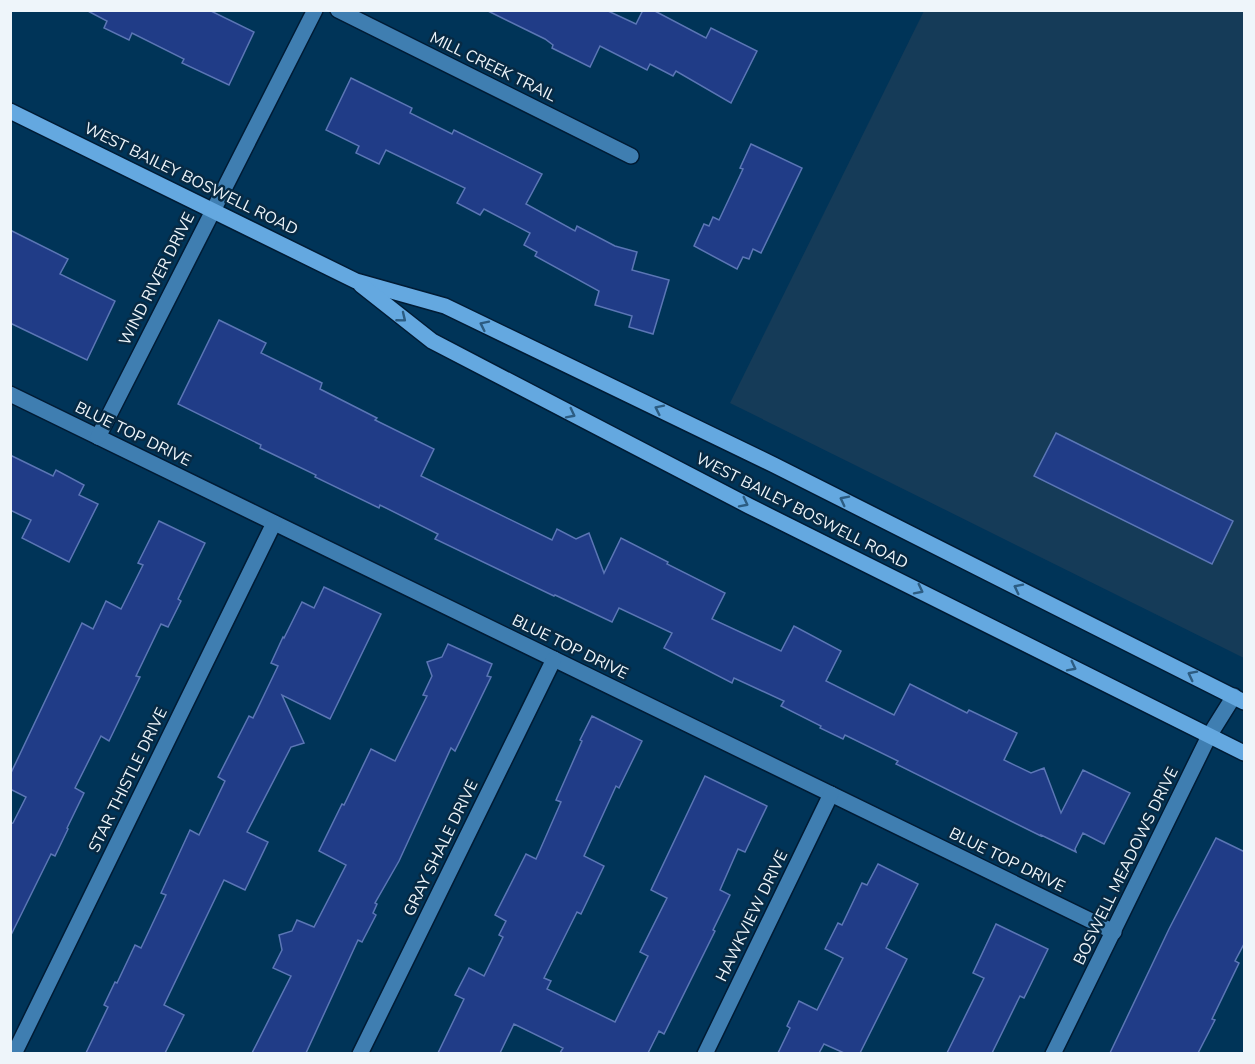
<svg xmlns="http://www.w3.org/2000/svg" width="1255" height="1064" font-family="'Nunito Sans',sans-serif">
  <style>
    .built { fill: #153b58 }
    .building { fill: #203c87; stroke: #5b76b5; stroke-width: 1.5 }
    .lines { fill: none; stroke-linecap: round; stroke-linejoin: round }
    .minor-casing { stroke: #001b34; stroke-width: 18 }
    .major-casing { stroke: #001b34; stroke-width: 18 }
    .minor { stroke: #3f7eb1; stroke-width: 15 }
    .major { stroke: #64a8e0; stroke-width: 15 }
    .oneway { stroke: #2c5c82 }
    .labels { text-anchor: middle; dominant-baseline: central; stroke-width: 5; stroke-linejoin: round; paint-order: stroke }
    .street-label { font-size: 16px; fill: #eef5fa; stroke: #072a44 }
  </style>
  <rect width="100%" height="100%" fill="#003458"/>
  <polygon class="built" points="924,11 1244,11 1244,658 730,403"/>
  <g class="building">
    <polygon points="86,10 209,10 254,32 229,85 182,63 184,59 132,33 129,40 104,28 107,21"/>
    <polygon points="486,10 606,10 636,24 643,10 653,10 706,38 711,28 757,51 731,103 676,71 673,76 650,64 647,70 600,46 590,67 552,48 553,45 545,39"/>
    <polygon points="351,78 412,108 410,113 452,134 454,130 542,174 526,204 575,231 577,226 615,246 637,252 632,270 669,280 653,334 629,327 632,316 595,305 599,291 535,256 537,252 524,245 530,233 484,209 480,215 457,203 465,188 386,150 379,164 356,153 359,146 326,130"/>
    <polygon points="751,144 802,168 761,253 753,249 749,259 743,257 737,269 694,246 704,224 709,226 713,217 719,220 743,169 740,168"/>
    <polygon points="10,230 68,259 60,274 115,301 87,360 10,323"/>
    <polygon points="219,320 266,343 261,353 322,383 320,389 377,418 375,420 434,449 421,476 552,540 557,529 576,539 589,533 604,573 621,538 668,562 667,564 725,593 712,619 781,651 794,626 841,651 826,681 894,715 910,684 967,713 969,710 1017,733 1004,760 1031,773 1044,768 1061,813 1083,770 1130,793 1104,844 1083,833 1075,849 1076,852 1041,835 1041,836 896,764 898,761 845,735 843,739 820,728 821,726 781,706 784,701 734,678 732,683 664,648 672,633 619,608 612,622 555,595 554,596 435,539 438,534 380,505 379,508 315,477 316,475 260,448 261,445 178,404"/>
    <polygon points="1056,433 1233,521 1212,564 1034,476"/>
    <polygon points="10,455 53,476 56,470 84,485 79,495 98,504 69,562 22,538 31,520 10,510"/>
    <polygon points="159,521 205,543 178,599 181,601 168,627 161,624 136,676 140,677 109,741 101,736 75,788 84,793 67,828 68,829 55,856 51,854 10,937 10,824 13,823 26,797 10,789 10,775 82,623 93,629 106,601 121,609 143,565 138,563"/>
    <polygon points="324,587 381,614 330,719 282,695 304,743 291,747 247,832 268,842 245,890 224,880 164,1005 184,1015 165,1053 86,1053 108,1007 104,1005 115,982 117,983 135,945 141,948 166,895 161,893 190,830 199,835 225,781 218,777 249,716 253,718 278,666 271,663 283,637 284,638 302,602 314,608"/>
    <polygon points="448,644 492,664 487,676 491,677 455,751 451,748 399,861 375,903 377,904 373,913 376,915 362,942 358,940 306,1053 252,1053 291,976 273,968 282,950 279,935 292,931 297,920 314,927 346,865 319,851 342,804 344,805 371,749 395,761 427,696 423,695 432,676 427,662 442,657"/>
    <polygon points="592,716 642,741 619,788 616,786 584,856 604,866 581,914 577,912 544,978 551,981 547,989 615,1022 648,956 640,952 667,898 651,890 705,776 767,806 745,852 738,849 720,890 730,895 713,930 715,931 664,1034 659,1031 648,1053 560,1053 563,1048 514,1024 500,1053 438,1053 464,999 455,995 469,968 484,976 503,937 499,935 506,921 495,915 526,854 536,859 561,802 556,800 582,741 580,740"/>
    <polygon points="1216,838 1245,852 1245,942 1235,961 1239,963 1212,1019 1215,1020 1198,1053 1110,1053 1169,929"/>
    <polygon points="878,864 918,884 886,948 907,959 860,1053 844,1053 824,1044 819,1053 778,1053 790,1028 787,1026 799,1001 817,1010 843,958 825,949 838,923 842,925 862,883 867,885"/>
    <polygon points="996,924 1048,949 1024,998 1020,996 992,1053 947,1053 984,978 973,973"/>
  </g>
  <g class="lines">
    <g class="minor-casing">
      <g id="minor">
        <polyline points="338,10 631,156"/>
        <polyline points="10,394 1114,932"/>
        <polyline points="98,437 315,10"/>
        <polyline points="14,1054 274,523"/>
        <polyline points="360,1054 554,659"/>
        <polyline points="705,1054 831,794"/>
        <polyline points="1053,1054 1209,736 1234,696"/>
      </g>
    </g>
    <g class="major-casing">
      <g id="major">
        <polyline points="10,111 356,281 445,306 774,465 1244,702"/>
        <polyline points="361,285 432,341 749,506 1244,753"/>
      </g>
    </g>
    <use href="#minor" class="minor"/>
    <use href="#major" class="major"/>
  </g>
  <defs><path id="oneway-chevron" d="M-2-3.5L2.5 0L-2 3.5" fill="none" stroke-width="1.6" stroke-linecap="round" stroke-linejoin="round" transform="scale(1.5)"/></defs>
  <g class="oneway">
    <use href="#oneway-chevron" transform="translate(402 318) rotate(39)"/>
    <use href="#oneway-chevron" transform="translate(484 325) rotate(-154)"/>
    <use href="#oneway-chevron" transform="translate(659 409) rotate(-154)"/>
    <use href="#oneway-chevron" transform="translate(571 414) rotate(27)"/>
    <use href="#oneway-chevron" transform="translate(844 500) rotate(-153)"/>
    <use href="#oneway-chevron" transform="translate(744 503) rotate(27)"/>
    <use href="#oneway-chevron" transform="translate(1018 588) rotate(-153)"/>
    <use href="#oneway-chevron" transform="translate(919 590) rotate(27)"/>
    <use href="#oneway-chevron" transform="translate(1072 667) rotate(27)"/>
    <use href="#oneway-chevron" transform="translate(1192 675) rotate(-153)"/>
  </g>
  <g class="labels">
    <g class="street-label">
      <text transform="translate(493 67) rotate(26)">MILL CREEK TRAIL</text>
      <text transform="translate(191 179) rotate(26)">WEST BAILEY BOSWELL ROAD</text>
      <text transform="translate(157 279) rotate(-63)">WIND RIVER DRIVE</text>
      <text transform="translate(133 434) rotate(26)">BLUE TOP DRIVE</text>
      <text transform="translate(802 511) rotate(27)">WEST BAILEY BOSWELL ROAD</text>
      <text transform="translate(570 647) rotate(26)">BLUE TOP DRIVE</text>
      <text transform="translate(128 780) rotate(-64)">STAR THISTLE DRIVE</text>
      <text transform="translate(441 848) rotate(-64)">GRAY SHALE DRIVE</text>
      <text transform="translate(1007 860) rotate(26)">BLUE TOP DRIVE</text>
      <text transform="translate(1126 866) rotate(-64)">BOSWELL MEADOWS DRIVE</text>
      <text transform="translate(752 916) rotate(-64)">HAWKVIEW DRIVE</text>
    </g>
  </g>
  <rect width="1255" height="1064" fill="none" stroke="#eef5fa" stroke-width="24"/>
</svg>
